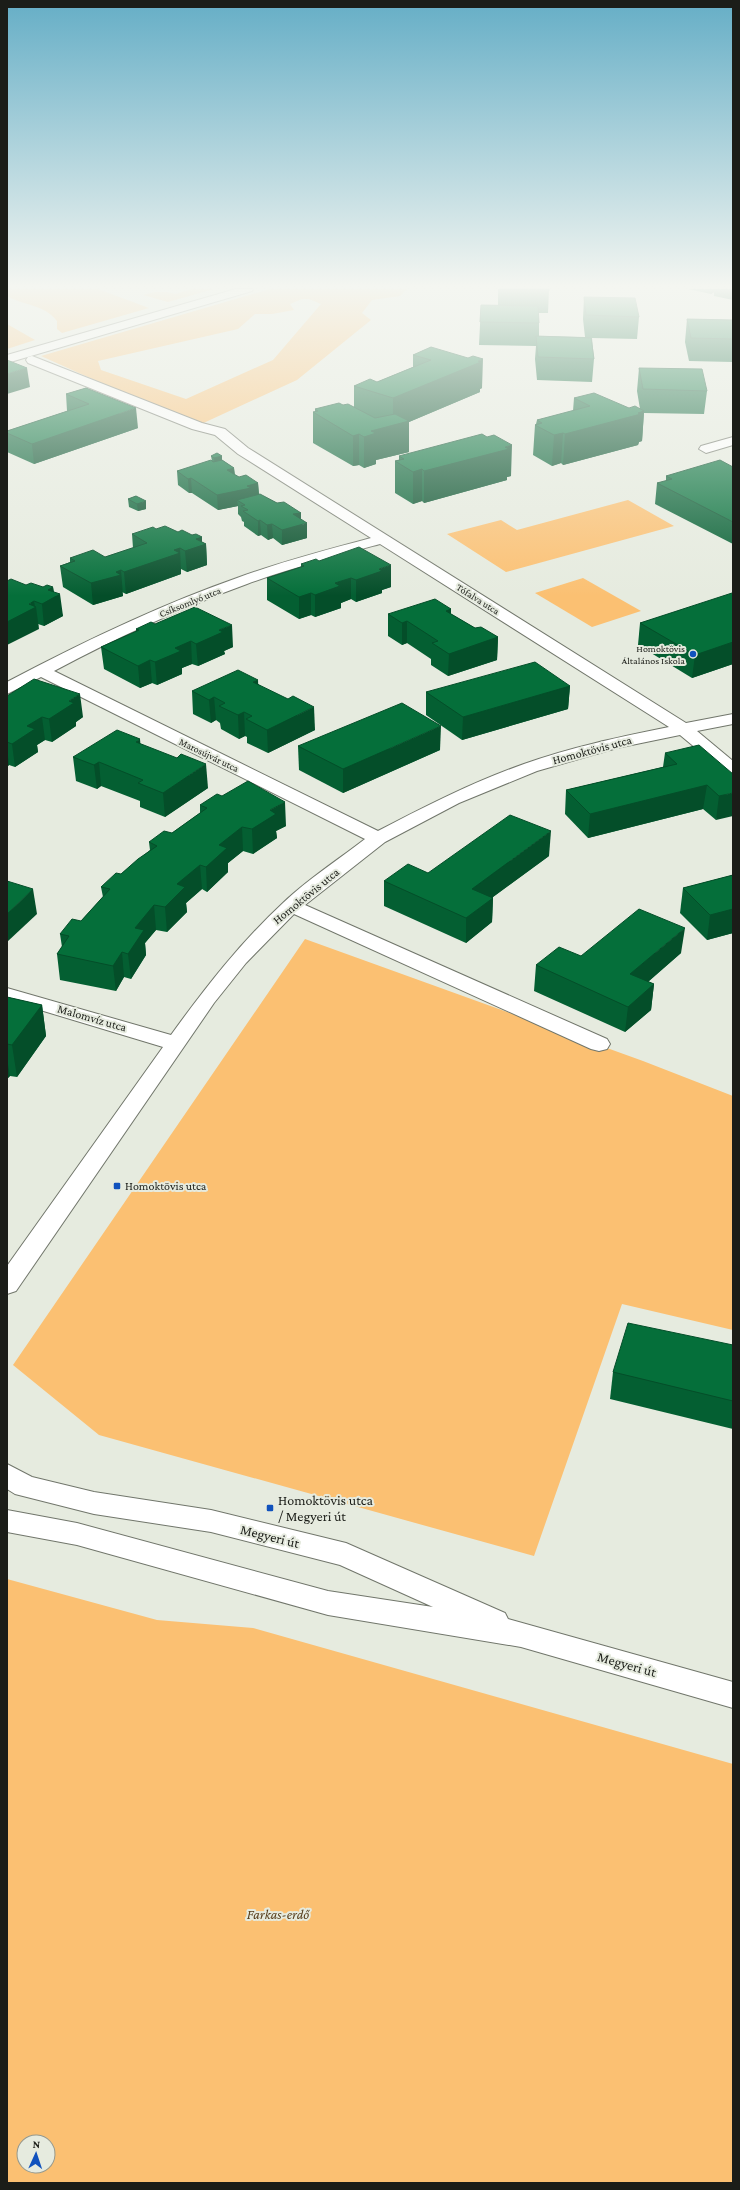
<svg xmlns="http://www.w3.org/2000/svg" width="740" height="2190" font-family="'Crimson Pro',serif">
  <style>
    .green { fill: #fbc072; fill-rule: evenodd }
    .lines { fill: none; stroke-linecap: round; stroke-linejoin: round }
    .street-casing { stroke: #71766b; stroke-width: 2 }
    .secondary-casing { stroke: #71766b; stroke-width: 2 }
    .street { fill: #fff; fill-rule: evenodd }
    .secondary { fill: #fff; fill-rule: evenodd }
    .wall { fill: #045f32 }
    .shaded-wall { fill: #044e29 }
    .building { fill: #056f3a; stroke: #044e29 }
    .poi-dot { fill: #1152bd; stroke: #e6ebdf; stroke-width: 1.5 }
    .labels { text-anchor: middle; dominant-baseline: central; stroke-width: 4; stroke-linejoin: round; paint-order: stroke }
    .far-street-label { font-size: 10px; fill: #1b1d18; stroke: #e6ebdf }
    .far-poi-label { font-size: 10px; fill: #1b1d18; stroke: #e6ebdf; text-anchor: end }
    .street-label { font-size: 12px; fill: #1b1d18; stroke: #e6ebdf }
    .poi-label { font-size: 12px; fill: #1b1d18; stroke: #e6ebdf; text-anchor: start }
    .near-poi-label { font-size: 14px; fill: #1b1d18; stroke: #e6ebdf; text-anchor: start }
    .near-street-label { font-size: 14px; fill: #1b1d18; stroke: #e6ebdf }
    .near-park-label { font-size: 14px; font-style: italic; fill: #563d1b; stroke: #e6ebdf }
  </style>
  <rect width="100%" height="100%" fill="#e6ebdf"/>
  <g class="green">
    <path d="M7 289H98L149 308 62 333 57 329V321C44 304 24 306 7 296Z"/>
    <polygon points="192,289 214,289 168,302 143,295 155,292 167,292 175,294"/>
    <path d="M270 289H407L400 296 372 300 362 313 371 320 297 380 197 426 41 356ZM302 299H309L321 304 273 360 186 399 101 370 98 361 238 329 255 314H272L294 310 290 304Z"/>
    <polygon points="7,324 35,340 7,349"/>
    <polygon points="628,500 674,526 506,572 447,534 501,520 517,530"/>
    <polygon points="583,578 641,611 592,627 535,593"/>
    <polygon points="305,939 643,1061 733,1096 733,1330 622,1304 534,1556 99,1435 13,1365"/>
    <path d="M7 1579 157 1620 253 1628 733 1764V2183H7ZM24 2142H48V2166H24Z"/>
  </g>
  <g class="lines">
    <g class="street-casing">
      <g id="street">
        <polygon points="236,289 253,289 252,291 7,363 7,355"/>
        <path d="M32 356 202 423 225 429 248 448 686 723 733 714V724L697 731 733 761V775L727 774 680 735 617 748 537 771 459 803 385 842 305 905 607 1039 610 1044 607 1049 599 1051 591 1049 294 914 246 963 214 1003 16 1291 7 1294V1266L163 1047 7 1000V988L171 1035C205 988 240 943 283 903 308 879 338 860 365 839L41 677 7 694V682C81 643 157 606 237 578 280 562 326 550 371 538L238 454 215 435 192 429 28 363 26 360 28 357ZM380 544 669 727C620 737 571 747 524 764 473 782 426 806 378 831L54 671C116 638 181 608 247 584 291 568 336 556 380 544Z"/>
        <polygon points="733,437 733,445 706,453 699,449 701,446"/>
      </g>
    </g>
    <g class="secondary-casing">
      <polygon id="secondary" points="7,1464 32,1477 94,1492 211,1510 346,1543 505,1613 508,1619 733,1682 733,1708 521,1647 328,1615 77,1545 7,1532 7,1510 77,1523 328,1591 433,1607 340,1565 211,1532 94,1514 15,1494 7,1489"/>
    </g>
    <use href="#street" class="street"/>
    <use href="#secondary" class="secondary"/>
  </g>
  <g class="wall">
    <polygon points="498,289 549,289 548,313 538,313 539,323 539,336 585,337 583,319 584,297 639,317 637,339 592,338 594,359 592,382 537,380 535,359 536,346 479,345 481,305 498,305"/>
    <polygon points="688,289 733,289 733,300 714,296 714,292 711,294"/>
    <polygon points="687,319 733,320 733,362 689,361 685,342"/>
    <polygon points="431,347 482,388 480,389 480,392 409,422 409,452 376,460 376,464 364,468 359,465 353,466 313,443 313,412 315,412 315,409 343,405 354,407 354,386 377,382 413,367 413,355"/>
    <polygon points="639,368 707,391 704,414 644,413 642,441 639,442 638,445 563,465 561,463 552,466 533,455 535,425 536,424 537,420 573,411 574,398 629,408 640,409 637,391"/>
    <polygon points="86,388 138,428 34,464 7,452 7,431 67,411 66,394"/>
    <polygon points="211,456 222,456 222,460 234,468 235,475 239,477 258,483 259,494 277,503 301,513 301,520 307,538 282,545 273,538 268,540 261,535 258,536 244,526 244,522 242,521 241,517 238,514 238,506 218,510 192,493 189,493 178,485 177,471 212,461"/>
    <polygon points="399,456 511,476 507,477 507,480 424,503 422,501 413,504 395,493 395,461 399,460"/>
    <polygon points="733,467 733,544 655,504 657,483 666,481 666,476"/>
    <polygon points="136,496 146,509 138,511 129,507 128,499"/>
    <polygon points="156,529 202,537 202,542 206,544 207,565 187,572 181,569 181,574 126,594 122,592 123,596 93,605 63,587 60,566 70,562 70,558 105,557 133,548 132,534"/>
    <polygon points="319,561 391,587 382,590 382,593 356,602 351,599 341,603 341,608 315,617 311,615 299,619 267,600 267,578 301,567 301,564"/>
    <polygon points="26,585 43,587 53,587 54,592 63,616 44,626 38,624 39,629"/>
    <polygon points="733,594 733,664 692,678 638,645 640,623"/>
    <polygon points="451,609 451,614 475,628 498,637 497,660 448,676 431,665 431,659 407,643 402,645 388,636 388,614"/>
    <polygon points="136,629 233,647 224,651 225,654 198,666 192,664 182,668 182,674 157,685 152,683 140,688 104,669 101,647 136,632"/>
    <polygon points="258,684 315,730 268,753 247,743 247,737 245,736 239,739 221,729 220,723 216,720 211,723 193,714 192,691"/>
    <polygon points="570,686 568,709 462,740 426,715 426,692"/>
    <polygon points="7,696 83,717 76,722 76,726 52,742 45,740 37,745 38,752 15,767 9,765 7,767"/>
    <polygon points="141,744 208,788 165,817 140,807 140,801 101,786 97,789 76,781 73,757"/>
    <polygon points="298,746 440,750 343,793 299,770"/>
    <polygon points="665,753 733,774 716,820 703,809 588,838 565,814 566,790 663,767"/>
    <polygon points="200,805 286,826 276,831 277,838 253,854 243,851 228,863 228,872 207,892 202,889 186,903 187,912 167,932 156,930 145,943 146,955 131,979 124,977 116,991 60,980 57,954 62,947 60,934 81,921 103,897 101,887 121,874 150,850 149,842 172,833 200,813"/>
    <polygon points="549,856 493,897 492,922 466,943 384,906 384,881 428,873"/>
    <polygon points="733,875 733,933 707,940 680,913 683,888"/>
    <polygon points="681,953 648,982 654,984 651,1010 625,1032 534,991 536,965 581,956"/>
    <polygon points="7,997 42,1005 46,1036 17,1077 10,1076 7,1079"/>
    <polygon points="733,1345 733,1429 610,1399 613,1372"/>
  </g>
  <g class="shaded-wall">
    <polygon points="711,289 714,289 714,292 711,294"/>
    <polygon points="483,359 482,388 480,389 480,392 409,422 409,452 376,460 376,464 364,468 364,437 371,431 393,425 393,398"/>
    <polygon points="27,368 30,387 7,394 7,374"/>
    <polygon points="136,408 138,428 34,464 32,444"/>
    <polygon points="644,411 642,441 639,442 638,445 563,465 565,434"/>
    <polygon points="563,433 561,463 552,466 554,435"/>
    <polygon points="359,434 359,465 353,466 353,436"/>
    <polygon points="512,445 511,476 507,477 507,480 424,503 424,471"/>
    <polygon points="222,456 222,464 215,466 214,458"/>
    <polygon points="234,468 235,482 227,470"/>
    <polygon points="422,469 422,501 413,504 413,472"/>
    <polygon points="191,478 192,493 189,493 188,479"/>
    <polygon points="258,483 259,497 237,500 238,506 218,510 217,495 247,486"/>
    <polygon points="146,501 146,509 138,511 137,504"/>
    <polygon points="301,513 301,525 307,523 307,538 282,545 282,530 293,514"/>
    <polygon points="260,520 261,535 258,536 258,521"/>
    <polygon points="272,524 273,538 268,540 267,525"/>
    <polygon points="202,537 202,545 206,544 207,565 187,572 185,551 196,539"/>
    <polygon points="180,548 181,574 126,594 124,572 174,550"/>
    <polygon points="391,565 391,587 382,590 382,593 356,602 356,580 379,569"/>
    <polygon points="121,570 123,596 93,605 91,583"/>
    <polygon points="351,578 351,599 341,603 341,608 315,617 315,595 335,583"/>
    <polygon points="53,587 54,597 60,594 63,616 44,626 42,604 48,590"/>
    <polygon points="311,593 311,615 299,619 299,597"/>
    <polygon points="34,601 35,607 36,607 39,629 7,645 7,622 29,604"/>
    <polygon points="451,609 451,631 446,611"/>
    <polygon points="407,621 407,643 402,645 402,623"/>
    <polygon points="232,625 233,647 224,651 225,654 198,666 196,644 219,630"/>
    <polygon points="498,637 497,660 448,676 449,654"/>
    <polygon points="191,641 192,664 182,668 182,674 157,685 155,662 175,648"/>
    <polygon points="733,642 733,664 692,678 695,655"/>
    <polygon points="150,660 152,683 140,688 138,666"/>
    <polygon points="258,680 259,703 253,682"/>
    <polygon points="570,686 568,709 462,740 463,717"/>
    <polygon points="80,694 83,717 76,722 76,726 52,742 49,719 69,701"/>
    <polygon points="214,697 216,720 211,723 209,700"/>
    <polygon points="314,707 315,730 268,753 267,730"/>
    <polygon points="244,712 245,736 239,739 238,715"/>
    <polygon points="42,717 45,740 37,745 38,752 15,767 12,744 27,726"/>
    <polygon points="441,726 440,750 343,793 343,769"/>
    <polygon points="140,739 142,763 136,742"/>
    <polygon points="7,748 9,765 7,767"/>
    <polygon points="99,762 101,786 97,789 94,765"/>
    <polygon points="206,764 208,788 165,817 163,793"/>
    <polygon points="707,785 703,809 588,838 590,814"/>
    <polygon points="733,793 733,816 716,820 719,796"/>
    <polygon points="285,802 286,826 276,831 277,838 253,854 252,829 270,810"/>
    <polygon points="242,827 243,851 228,863 228,872 207,892 206,867 219,845"/>
    <polygon points="551,831 549,856 471,913 472,889"/>
    <polygon points="200,865 202,889 186,903 187,912 167,932 165,907 177,884"/>
    <polygon points="33,889 37,914 7,942 7,914"/>
    <polygon points="493,898 492,922 466,943 466,918"/>
    <polygon points="154,905 156,930 145,943 146,955 131,979 128,954 135,928"/>
    <polygon points="733,909 733,933 707,940 710,915"/>
    <polygon points="685,928 681,953 628,999 630,974"/>
    <polygon points="122,952 124,977 116,991 113,966"/>
    <polygon points="654,984 651,1010 625,1032 628,1007"/>
    <polygon points="42,1005 46,1036 17,1077 12,1045"/>
    <polygon points="7,1059 10,1076 7,1079"/>
  </g>
  <g class="building">
    <polygon points="499,289 549,289 549,291 499,290"/>
    <polygon points="584,297 635,298 639,317 586,315"/>
    <polygon points="481,305 538,306 539,323 480,322"/>
    <polygon points="687,319 733,320 733,339 691,338"/>
    <polygon points="536,336 591,338 594,359 538,357"/>
    <polygon points="431,347 468,358 473,356 483,359 478,361 481,362 393,398 354,386 370,379 377,382 431,360 413,355"/>
    <polygon points="7,360 27,368 7,374"/>
    <polygon points="639,368 702,369 707,391 643,389"/>
    <polygon points="86,388 136,408 32,444 7,433 7,431 89,404 66,394"/>
    <polygon points="594,393 629,408 635,406 644,411 638,413 641,414 565,434 563,433 554,435 535,425 542,423 537,420 590,406 574,398"/>
    <polygon points="339,403 343,405 348,404 375,418 395,414 409,421 371,431 376,433 364,437 359,434 353,436 313,412 318,411 315,409"/>
    <polygon points="482,434 487,437 494,435 512,445 505,447 509,449 424,471 422,469 413,472 395,461 404,459 399,456"/>
    <polygon points="217,453 222,456 214,458 211,456"/>
    <polygon points="211,460 213,462 222,460 234,468 227,470 239,477 246,475 258,483 247,486 251,488 217,495 191,478 188,479 177,471"/>
    <polygon points="720,460 733,467 733,522 657,483 672,479 666,476"/>
    <polygon points="260,494 277,503 284,502 301,513 293,514 307,523 282,530 272,524 267,525 260,520 258,521 243,511 248,510 241,506 245,505 237,500"/>
    <polygon points="136,496 146,501 137,504 128,499"/>
    <polygon points="165,526 178,532 182,530 192,535 196,534 202,537 196,539 206,544 185,551 180,548 174,550 180,553 124,572 121,570 116,572 121,575 91,583 60,566 75,561 70,558 93,550 105,557 147,543 132,534 153,527 156,529"/>
    <polygon points="359,547 391,565 379,569 382,571 356,580 351,578 335,583 340,586 315,595 311,593 299,597 267,578 304,566 301,564 316,559 319,561"/>
    <polygon points="11,579 26,585 31,583 43,587 47,585 53,587 48,590 60,594 42,604 34,601 29,604 36,607 7,622 7,581"/>
    <polygon points="732,593 733,594 733,642 695,655 640,623"/>
    <polygon points="435,599 451,609 446,611 475,628 481,627 498,637 449,654 432,643 438,641 407,621 402,623 388,614"/>
    <polygon points="195,607 232,625 219,630 223,632 196,644 191,641 175,648 181,651 155,662 150,660 138,666 101,647 139,630 136,629 151,622 155,624"/>
    <polygon points="535,662 570,686 463,717 426,692"/>
    <polygon points="238,670 258,680 253,682 288,699 293,696 314,707 267,730 246,719 252,716 244,712 238,715 219,706 225,703 214,697 209,700 192,691"/>
    <polygon points="34,679 80,694 69,701 74,703 49,719 42,717 27,726 35,729 12,744 7,742 7,696"/>
    <polygon points="402,703 441,726 343,769 298,746"/>
    <polygon points="117,730 140,739 136,742 177,758 181,754 206,764 163,793 138,783 143,780 99,762 94,765 73,757"/>
    <polygon points="699,745 733,774 733,793 719,796 707,785 590,814 566,790 677,764 665,753"/>
    <polygon points="248,781 285,802 270,810 276,814 252,829 242,827 219,845 227,848 206,867 200,865 177,884 185,887 165,907 154,905 135,928 144,930 128,954 122,952 113,966 57,954 69,936 60,934 72,919 81,921 110,889 101,887 116,873 121,874 138,859 157,846 149,842 164,831 172,833 207,808 200,805 217,794 222,796"/>
    <polygon points="510,815 551,831 472,889 493,898 466,918 384,881 408,864 428,873"/>
    <polygon points="733,875 733,909 710,915 683,888"/>
    <polygon points="7,881 33,889 7,914"/>
    <polygon points="639,909 685,928 630,974 654,984 628,1007 536,965 559,947 581,956"/>
    <polygon points="7,997 42,1005 12,1045 7,1044"/>
    <polygon points="628,1323 733,1345 733,1401 613,1372"/>
  </g>
  <linearGradient id="sky" x2="0" y2="1"><stop stop-color="#65aec6"/><stop offset="0.48" stop-color="#f4f6f1"/><stop offset="1" stop-color="#f4f6f1" stop-opacity="0"/></linearGradient>
  <rect width="740" height="596" fill="url(#sky)"/>
  <g class="poi-dot">
    <circle cx="693" cy="654" r="4"/>
    <rect x="113" y="1182" width="8" height="8" rx="2"/>
    <rect x="266" y="1504" width="8" height="8" rx="2"/>
  </g>
  <g class="labels">
    <g class="far-street-label">
      <text transform="translate(478 599) rotate(32)">Tófalva utca</text>
      <text transform="translate(190 602) rotate(-22)">Csíksomlyó utca</text>
      <text transform="translate(209 755) rotate(26)">Marosújvár utca</text>
    </g>
    <g class="far-poi-label">
      <text x="685" y="648">Homoktövis<tspan x="685" dy="12">Általános Iskola</tspan></text>
    </g>
    <g class="street-label">
      <text transform="translate(592 750) rotate(-15)">Homoktövis utca</text>
      <text transform="translate(306 896) rotate(-39)">Homoktövis utca</text>
      <text transform="translate(92 1018) rotate(16)">Malomvíz utca</text>
    </g>
    <g class="poi-label">
      <text x="125" y="1186">Homoktövis utca</text>
    </g>
    <g class="near-poi-label">
      <text x="278" y="1500">Homoktövis utca<tspan x="278" dy="16">/ Megyeri út</tspan></text>
    </g>
    <g class="near-street-label">
      <text transform="translate(270 1536) rotate(14)">Megyeri út</text>
      <text transform="translate(627 1664) rotate(16)">Megyeri út</text>
    </g>
    <g class="near-park-label">
      <text x="278" y="1914">Farkas-erdő</text>
    </g>
  </g>
  <rect width="740" height="2190" fill="none" stroke="#1b1d18" stroke-width="16"/>
  <g transform="translate(36 2154) rotate(3)"><circle r="19" fill="#e6ebdf" stroke="#95998f"/>
  <path d="M0-3L7 15L0 10L-7 15Z" fill="#1152bd"/>
  <text y="-6" font-size="11" font-weight="bold" text-anchor="middle" fill="#1b1d18">N</text>
  </g>
</svg>
